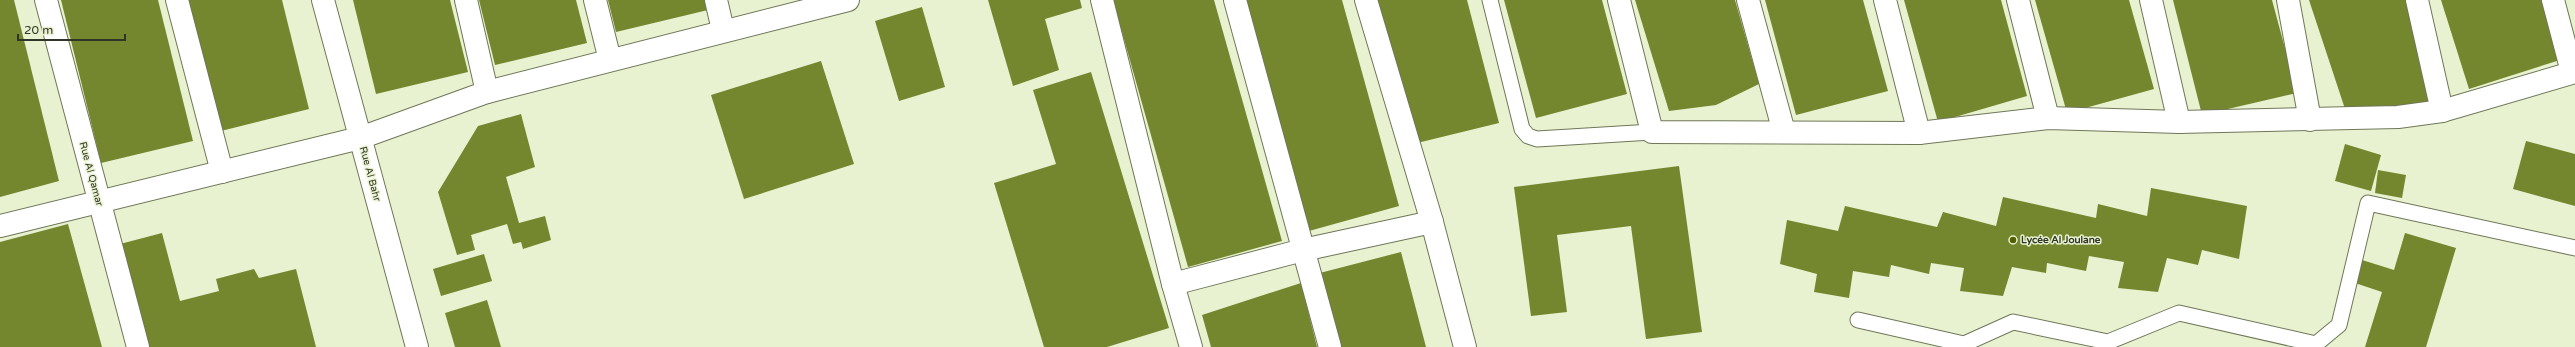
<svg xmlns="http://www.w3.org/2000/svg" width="2575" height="347" font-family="'Varela Round',sans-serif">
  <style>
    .building { fill: #74872f }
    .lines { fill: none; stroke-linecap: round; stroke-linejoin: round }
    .lane-casing { stroke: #6f7758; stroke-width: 17 }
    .street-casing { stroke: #6f7758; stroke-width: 24 }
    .lane { stroke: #fff; stroke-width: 15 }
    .street { stroke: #fff; stroke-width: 22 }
    .poi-dot { fill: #516003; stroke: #e8f2d0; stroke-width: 1.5 }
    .labels { text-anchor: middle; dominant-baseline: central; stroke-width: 3; stroke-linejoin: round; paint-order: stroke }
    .street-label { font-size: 10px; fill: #313527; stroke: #e8f2d0 }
    .poi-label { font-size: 10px; font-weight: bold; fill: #313527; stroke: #e8f2d0; text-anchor: start }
  </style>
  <rect width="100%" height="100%" fill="#e8f2d0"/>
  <g class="building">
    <polygon points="0,0 14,0 59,181 0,197"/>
    <polygon points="61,0 158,0 193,141 101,163"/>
    <polygon points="184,0 282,0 309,109 217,132"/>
    <polygon points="353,0 450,0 468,72 376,94"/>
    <polygon points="479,0 576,0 587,43 495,65"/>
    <polygon points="608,0 705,0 708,10 616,32"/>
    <polygon points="988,0 1080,0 1082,8 1045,19 1059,70 1013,86"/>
    <polygon points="1113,0 1214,0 1282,241 1188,267"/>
    <polygon points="1245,0 1342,0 1399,206 1309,231"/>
    <polygon points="1376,0 1467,0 1499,123 1413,144"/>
    <polygon points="1504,0 1602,0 1627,94 1536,118"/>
    <polygon points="1635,0 1735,0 1759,84 1716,105 1669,111"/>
    <polygon points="1765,0 1863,0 1888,91 1796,115"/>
    <polygon points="1904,0 2001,0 2027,96 1938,122"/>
    <polygon points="2035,0 2129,0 2154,89 2067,113"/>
    <polygon points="2173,0 2272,0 2297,93 2202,115"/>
    <polygon points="2309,0 2406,0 2436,105 2348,118"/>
    <polygon points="2441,0 2541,0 2560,60 2469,89"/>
    <polygon points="922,7 945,87 899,101 875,21"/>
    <polygon points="821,61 854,164 744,199 711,95"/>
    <polygon points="1091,72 1169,328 1107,347 1044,347 994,183 1056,164 1033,90"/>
    <polygon points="521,114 535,167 506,177 519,223 545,216 551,240 523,249 521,242 513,244 507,224 471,235 475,250 457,255 438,192 478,126"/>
    <polygon points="2526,141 2575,154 2575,206 2513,189"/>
    <polygon points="2345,144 2381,155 2371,191 2335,181"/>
    <polygon points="1679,166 1702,332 1646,339 1631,226 1557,235 1567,312 1531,316 1514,187"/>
    <polygon points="2378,170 2406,175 2402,198 2375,193"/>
    <polygon points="2151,188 2247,206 2239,259 2202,250 2198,265 2167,258 2158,292 2118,288 2124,262 2089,256 2086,271 2047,263 2046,273 2012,267 2003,296 1960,291 1964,268 1931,263 1929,274 1891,265 1889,277 1853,271 1849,298 1814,292 1817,274 1780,264 1787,220 1838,231 1845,206 1937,227 1943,212 1996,226 2003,197 2096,218 2098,204 2147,216"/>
    <polygon points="68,224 102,347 0,347 0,242"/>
    <polygon points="162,233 180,301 219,291 216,279 254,269 259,278 296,269 316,347 147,347 120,244"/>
    <polygon points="2405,233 2456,248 2426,347 2365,347 2382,292 2352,282 2359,259 2394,270"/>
    <polygon points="1401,252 1426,347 1337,347 1316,274"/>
    <polygon points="484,254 492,281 441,296 433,269"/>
    <polygon points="1301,283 1317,347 1211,347 1202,315"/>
    <polygon points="487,300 501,347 455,347 445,313"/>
  </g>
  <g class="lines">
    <g class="lane-casing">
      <g id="lane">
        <polyline points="1490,0 1522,129 1528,136 1537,139 1652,132"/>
        <polyline points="1858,320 1964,344 2013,322 2108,342 2179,313 2316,344"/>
        <polyline points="2316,344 2339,325 2368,203 2575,248"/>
      </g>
    </g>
    <g class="street-casing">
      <g id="street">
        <polyline points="46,0 138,347"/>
        <polyline points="177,0 222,172"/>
        <polyline points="323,0 417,347"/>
        <polyline points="466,0 487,92"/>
        <polyline points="595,0 610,60"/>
        <polyline points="716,0 723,30"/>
        <polyline points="1102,0 1173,284 1191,347"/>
        <polyline points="1235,0 1330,347"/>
        <polyline points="1366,0 1432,222 1465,347"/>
        <polyline points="1619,0 1652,132 1919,133 2048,118 2179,122 2398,117 2442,111 2575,72"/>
        <polyline points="1748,0 1784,132"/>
        <polyline points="1885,0 1919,133"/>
        <polyline points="2018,0 2048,118"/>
        <polyline points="2151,0 2179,122"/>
        <polyline points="2288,0 2310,120"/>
        <polyline points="2417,0 2442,111"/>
        <polyline points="2553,0 2572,72"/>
        <polyline points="0,226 360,138 487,92 848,0"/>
        <polyline points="1173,284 1303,250 1432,222"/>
      </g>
    </g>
    <use href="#lane" class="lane"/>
    <use href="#street" class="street"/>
  </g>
  <circle class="poi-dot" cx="2013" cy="240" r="4"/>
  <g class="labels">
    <g class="street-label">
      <text transform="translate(91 174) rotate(75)">Rue Al Qamar</text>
      <text transform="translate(370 174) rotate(75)">Rue Al Bahr</text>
    </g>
    <g class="poi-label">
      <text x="2021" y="240">Lycée Al Joulane</text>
    </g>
  </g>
  <path d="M18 34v6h107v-6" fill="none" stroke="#313527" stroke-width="2"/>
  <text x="24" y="34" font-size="12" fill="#313527" stroke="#e8f2d0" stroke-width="3" paint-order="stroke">20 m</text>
</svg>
